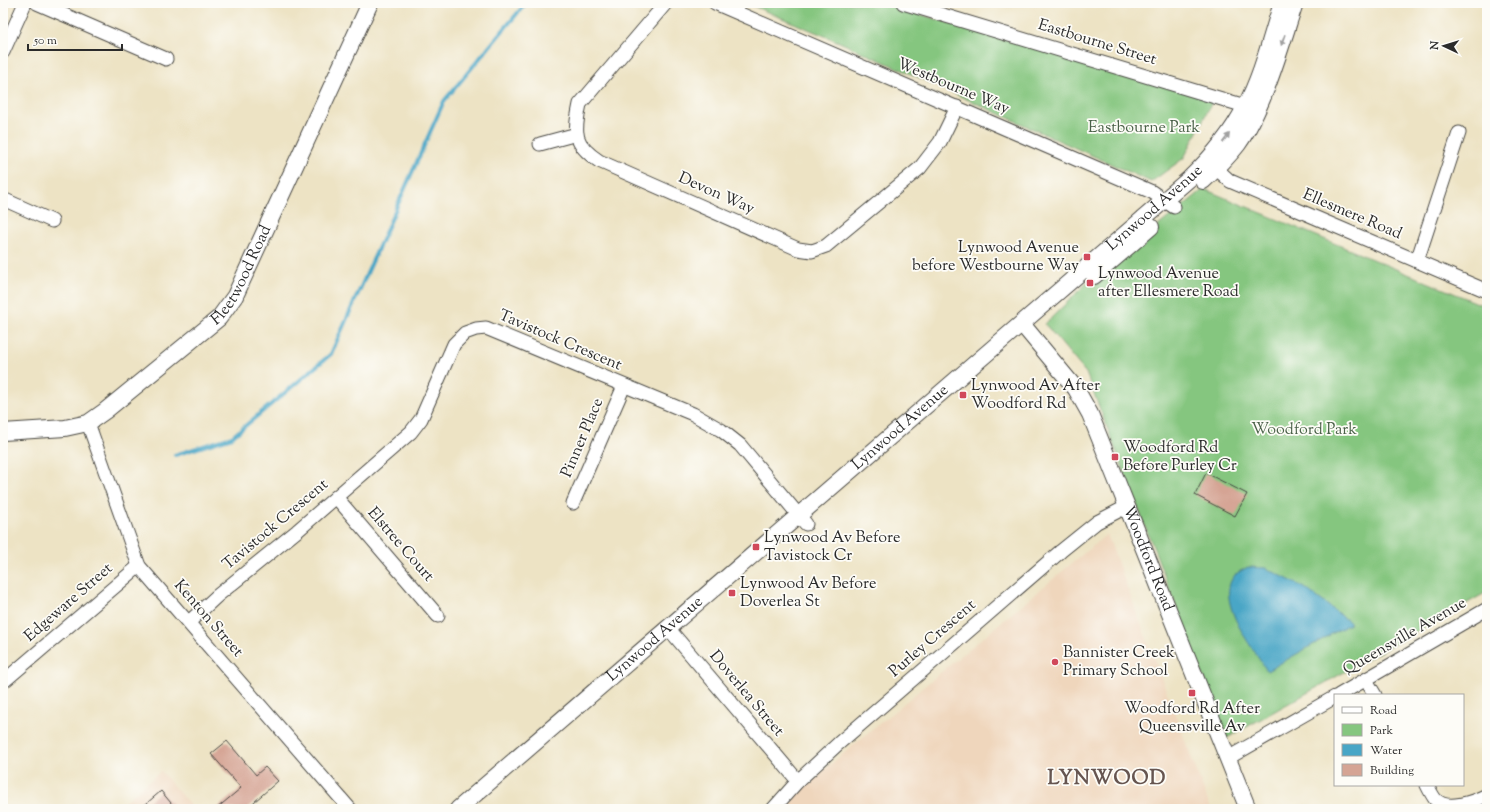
<svg xmlns="http://www.w3.org/2000/svg" width="1490" height="812" font-family="'Sorts Mill Goudy',serif">
  <style>
    .built { fill: #efd6bc }
    .green { fill: #85c67f; stroke: #587855 }
    .water { fill: #48a6c6; stroke: #3a6878 }
    .lines { fill: none; stroke-linecap: round; stroke-linejoin: round }
    .stream { stroke: #48a6c6; stroke-width: 4 }
    .building { fill: #d5a494 }
    .minor-casing { stroke: #484742; stroke-width: 15 }
    .tertiary-casing { stroke: #484742; stroke-width: 18 }
    .minor { stroke: #fff; stroke-width: 13 }
    .tertiary { stroke: #fff; stroke-width: 16 }
    .oneway { fill: #a0a0a0 }
    .poi-dot { fill: #d1495b; stroke: #fdfcf7; stroke-width: 1.5 }
    .labels { text-anchor: middle; dominant-baseline: central; stroke-width: 3.5; stroke-linejoin: round; paint-order: stroke }
    .street-label { font-size: 16px; fill: #2b2b2b; stroke: #fdfcf7 }
    .park-label { font-size: 16px; fill: #4a6148; stroke: #fdfcf7 }
    .poi-label { font-size: 16px; fill: #2b2b2b; stroke: #fdfcf7; text-anchor: start }
    .district-label { font-size: 20px; font-weight: bold; letter-spacing: 1px; fill: #665550; stroke: #fdfcf7 }
  </style>
  <rect width="100%" height="100%" fill="#fdfcf7"/>
  <filter id="ink" filterUnits="userSpaceOnUse"><feTurbulence type="fractalNoise" baseFrequency=".025" numOctaves="2"/><feDisplacementMap in="SourceGraphic" scale="8" xChannelSelector="R" yChannelSelector="G"/><feConvolveMatrix kernelMatrix="1 2 1 2 8 2 1 2 1" color-interpolation-filters="sRGB"/></filter>
  <filter id="wash" filterUnits="userSpaceOnUse"><feTurbulence type="fractalNoise" baseFrequency=".012" numOctaves="4" result="noise"/><feDisplacementMap in="SourceGraphic" scale="16" xChannelSelector="R" yChannelSelector="G"/><feGaussianBlur stdDeviation="0.9" result="paint"/><feColorMatrix in="noise" values="0 0 0 0 0 0 0 0 0 0 0 0 0 0 0 0 0 1.4 0 .05"/><feComposite in="paint" operator="in"/></filter>
  <g filter="url(#wash)">
    <rect width="100%" height="100%" fill="#ede3c4"/>
    <g class="built">
      <polygon points="1107,534 1211,809 786,809 801,789"/>
      <polygon points="161,771 193,809 116,809"/>
    </g>
    <g class="green">
      <polygon points="746,3 881,3 1213,100 1184,158 1151,182 844,44"/>
      <polygon points="1204,189 1487,307 1487,592 1227,738 1086,373 1045,324 1087,283"/>
    </g>
    <path class="water" d="M1248 567 1266 568 1305 588 1351 623 1267 671C1254 650 1213 599 1235 575 1238 572 1244 569 1248 567Z"/>
    <g class="lines">
      <polyline class="stream" points="175,455 232,437 331,354 444,101 526,3"/>
    </g>
    <g id="blocks">
      <g class="building">
        <polygon points="1206,473 1247,494 1235,516 1195,495"/>
        <polygon points="227,741 256,775 265,767 278,781 246,809 216,809 241,788 211,754"/>
        <polygon points="161,791 176,809 140,809"/>
      </g>
    </g>
  </g>
  <g filter="url(#ink)">
    <use href="#blocks" fill-opacity="0" stroke="#484742" stroke-width="1"/>
    <g class="lines">
      <g class="minor-casing">
        <g id="minor">
          <polyline points="37,3 166,59"/>
          <path d="M666 3 580 104C574 133 573 144 599 161L798 249 812 251 826 246 920 168 940 142 957 107"/>
          <polyline points="715,3 1152,192 1174,207"/>
          <polyline points="903,3 1255,109"/>
          <polyline points="3,52 25,3"/>
          <polyline points="540,144 577,134"/>
          <polyline points="1209,162 1230,181 1487,291"/>
          <polyline points="3,199 52,221"/>
          <polyline points="1417,261 1459,133"/>
          <polyline points="88,423 139,566 350,809"/>
          <polyline points="336,497 438,616"/>
          <polyline points="573,503 624,386"/>
          <polyline points="189,622 217,596 297,531 411,432 421,419 454,344 465,333 476,329 486,328 693,414 721,430 740,445 806,524"/>
          <polyline points="668,628 798,781"/>
          <polyline points="1366,680 1375,695"/>
          <polyline points="3,682 139,566"/>
          <polyline points="1339,695 1487,609"/>
          <polyline points="1228,758 1335,697"/>
          <path d="M1427 785C1429 789 1432 795 1435 799 1447 812 1473 802 1487 795"/>
          <polyline points="773,809 798,781 839,743 1061,551 1097,522 1126,507"/>
        </g>
      </g>
      <g class="tertiary-casing">
        <g id="tertiary">
          <path d="M1203 181C1215 170 1228 157 1238 144 1264 108 1281 45 1295 3"/>
          <polyline points="1094,276 1151,227"/>
          <path id="s1" d="M1022 324 1076 389 1090 414 1248 809"/>
          <path id="s2" d="M3 432 65 428 88 423 105 411 219 318 235 296 370 3"/>
          <path id="s3" d="M458 809 1189 179C1211 158 1231 135 1245 107 1262 76 1271 37 1282 3"/>
        </g>
      </g>
      <use href="#minor" class="minor"/>
      <use href="#tertiary" class="tertiary"/>
    </g>
    <defs><path id="oneway-solid" d="M-6-.8H1V-3.2L6.5 0L1 3.2V.8H-6Z"/></defs>
    <g class="oneway">
      <use href="#oneway-solid" transform="translate(1283 40) rotate(109)"/>
      <use href="#oneway-solid" transform="translate(1226 138) rotate(-53)"/>
    </g>
  </g>
  <g class="poi-dot">
    <rect x="1083" y="253" width="8" height="8" rx="2"/>
    <rect x="1086" y="279" width="8" height="8" rx="2"/>
    <rect x="959" y="391" width="8" height="8" rx="2"/>
    <rect x="1111" y="453" width="8" height="8" rx="2"/>
    <rect x="752" y="543" width="8" height="8" rx="2"/>
    <rect x="728" y="589" width="8" height="8" rx="2"/>
    <circle cx="1055" cy="662" r="4"/>
    <rect x="1188" y="689" width="8" height="8" rx="2"/>
  </g>
  <g class="labels">
    <g class="street-label">
      <text transform="translate(1097 43) rotate(17)">Eastbourne Street</text>
      <text transform="translate(953 87) rotate(23)">Westbourne Way</text>
      <text transform="translate(716 194) rotate(24)">Devon Way</text>
      <text stroke="none"><textPath href="#s3" startOffset="920">Lynwood Avenue</textPath></text>
      <text transform="translate(1352 215) rotate(23)">Ellesmere Road</text>
      <text stroke="none"><textPath href="#s2" startOffset="302">Fleetwood Road</textPath></text>
      <text transform="translate(560 341) rotate(23)">Tavistock Crescent</text>
      <text stroke="none"><textPath href="#s3" startOffset="584">Lynwood Avenue</textPath></text>
      <text transform="translate(583 438) rotate(-67)">Pinner Place</text>
      <text transform="translate(276 525) rotate(-40)">Tavistock Crescent</text>
      <text transform="translate(400 545) rotate(49)">Elstree Court</text>
      <text stroke="none"><textPath href="#s1" startOffset="269">Woodford Road</textPath></text>
      <text transform="translate(69 603) rotate(-41)">Edgeware Street</text>
      <text transform="translate(208 619) rotate(49)">Kenton Street</text>
      <text transform="translate(1405 637) rotate(-30)">Queensville Avenue</text>
      <text transform="translate(933 639) rotate(-41)">Purley Crescent</text>
      <text stroke="none"><textPath href="#s3" startOffset="260">Lynwood Avenue</textPath></text>
      <text transform="translate(746 694) rotate(50)">Doverlea Street</text>
    </g>
    <g class="park-label">
      <text x="1144" y="128">Eastbourne Park</text>
      <text x="1304" y="430">Woodford Park</text>
    </g>
    <g class="poi-label">
      <text x="1079" y="248" text-anchor="end">Lynwood Avenue<tspan x="1079" dy="18">before Westbourne Way</tspan></text>
      <text x="1098" y="274">Lynwood Avenue<tspan x="1098" dy="18">after Ellesmere Road</tspan></text>
      <text x="971" y="386">Lynwood Av After<tspan x="971" dy="18">Woodford Rd</tspan></text>
      <text x="1123" y="448">Woodford Rd<tspan x="1123" dy="18">Before Purley Cr</tspan></text>
      <text x="764" y="538">Lynwood Av Before<tspan x="764" dy="18">Tavistock Cr</tspan></text>
      <text x="740" y="584">Lynwood Av Before<tspan x="740" dy="18">Doverlea St</tspan></text>
      <text x="1063" y="653">Bannister Creek<tspan x="1063" dy="18">Primary School</tspan></text>
      <text x="1192" y="709" text-anchor="middle">Woodford Rd After<tspan x="1192" dy="18">Queensville Av</tspan></text>
    </g>
    <g class="district-label">
      <text x="1107" y="779">LYNWOOD</text>
    </g>
  </g>
  <rect width="1490" height="812" fill="none" stroke="#fdfcf7" stroke-width="16"/>
  <rect x="1334" y="694" width="130" height="92" fill="#fdfcf7" stroke="#a9a8a5"/>
  <rect x="1342" y="707" width="20" height="6" fill="#ffffff" stroke="#a9a8a5"/>
  <text x="1370" y="714" font-size="12" fill="#2b2b2b">Road</text>
  <rect x="1342" y="724" width="20" height="12" fill="#85c67f" stroke="#a9a8a5"/>
  <text x="1370" y="734" font-size="12" fill="#2b2b2b">Park</text>
  <rect x="1342" y="744" width="20" height="12" fill="#48a6c6" stroke="#a9a8a5"/>
  <text x="1370" y="754" font-size="12" fill="#2b2b2b">Water</text>
  <rect x="1342" y="764" width="20" height="12" fill="#d5a494" stroke="#a9a8a5"/>
  <text x="1370" y="774" font-size="12" fill="#2b2b2b">Building</text>
  <g transform="translate(1444 46) rotate(274)" stroke="#fdfcf7" stroke-width="3" paint-order="stroke">
  <path d="M0-3L7 15L0 10L-7 15Z" fill="#2b2b2b"/>
  <text y="-6" font-size="11" font-weight="bold" text-anchor="middle" fill="#2b2b2b">N</text>
  </g>
  <path d="M28 44v6h94v-6" fill="none" stroke="#2b2b2b" stroke-width="2"/>
  <text x="34" y="44" font-size="12" fill="#2b2b2b" stroke="#fdfcf7" stroke-width="3" paint-order="stroke">50 m</text>
</svg>
